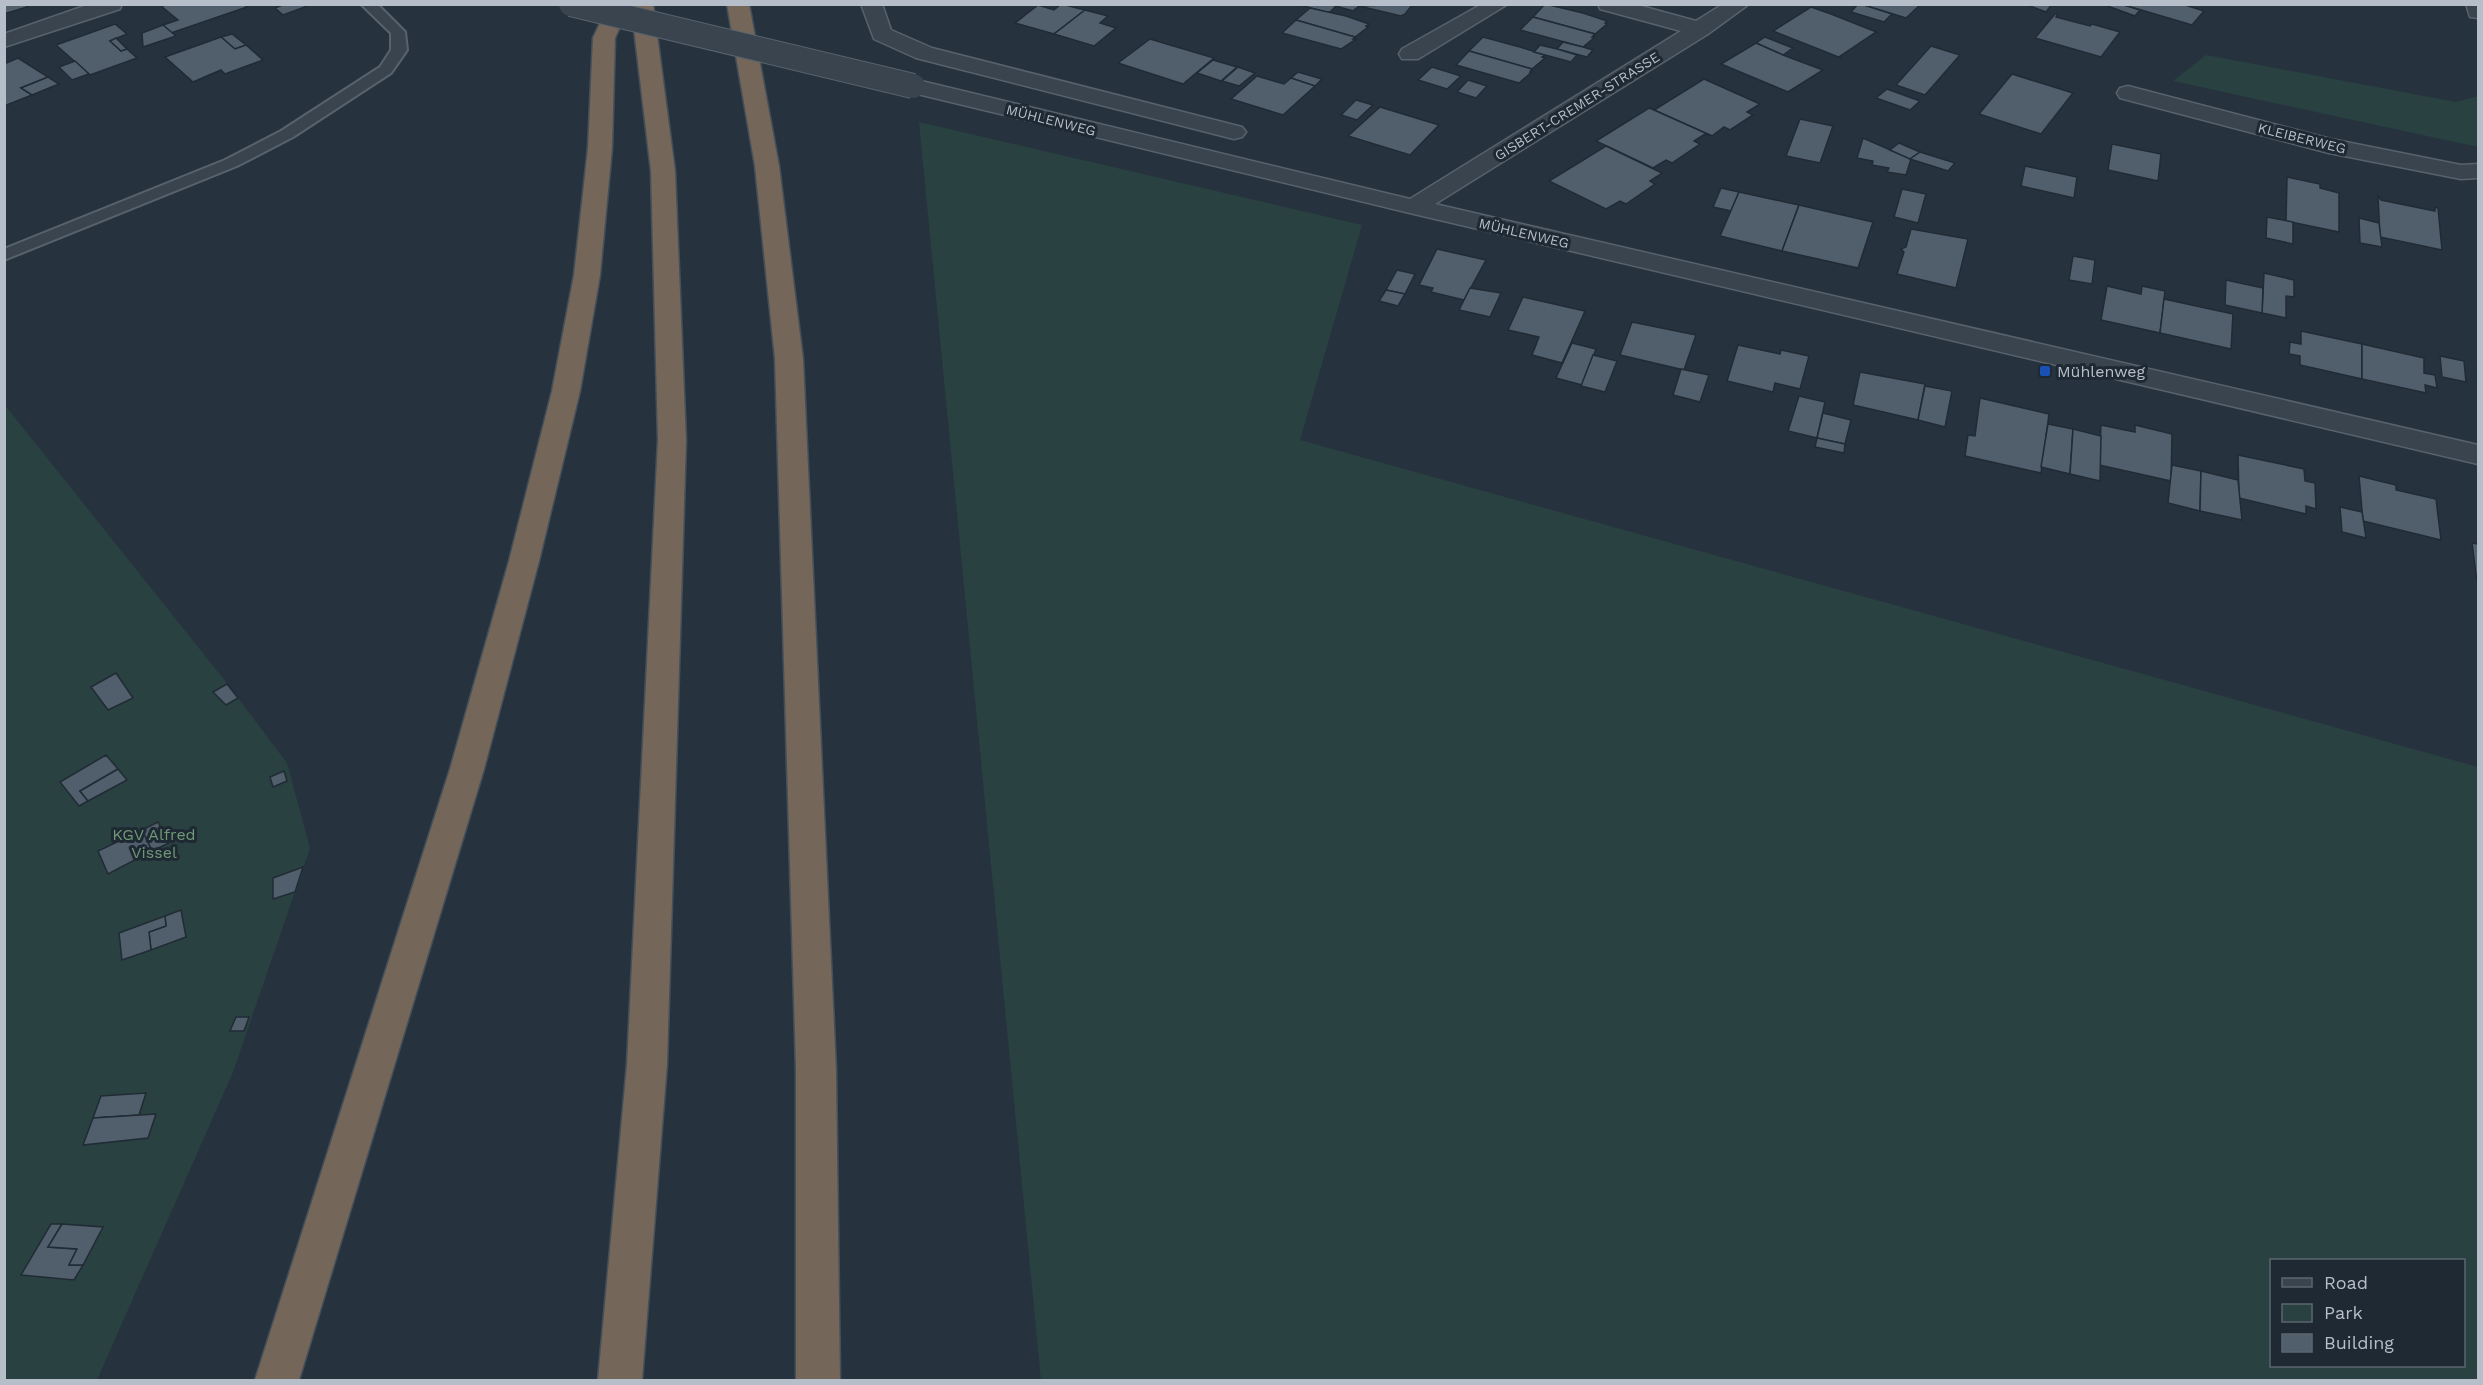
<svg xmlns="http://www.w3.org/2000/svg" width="2483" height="1385" font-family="'Work Sans',sans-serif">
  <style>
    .green { fill: #294140; fill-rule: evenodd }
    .building { fill: #515e6c; stroke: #212b35; stroke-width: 1.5 }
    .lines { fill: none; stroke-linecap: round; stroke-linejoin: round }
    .lane-casing { stroke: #58626c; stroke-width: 4 }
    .street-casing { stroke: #58626c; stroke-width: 3 }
    .highway-casing { stroke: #454f59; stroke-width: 3 }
    .lane { fill: #3a444e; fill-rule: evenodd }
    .street { fill: #3a444e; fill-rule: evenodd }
    .highway { fill: #746658; fill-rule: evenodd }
    .street-bridge-casing { stroke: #58626c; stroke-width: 26; stroke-linecap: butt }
    .street-bridge { stroke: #3a444e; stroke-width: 24 }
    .transit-dot { fill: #1a4fb4; stroke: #1f2933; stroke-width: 2 }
    .labels { text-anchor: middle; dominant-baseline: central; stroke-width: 6; stroke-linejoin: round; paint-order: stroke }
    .far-street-label { font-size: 14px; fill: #b6bfc9; stroke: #1f2933 }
    .poi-label { font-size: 16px; fill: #b6bfc9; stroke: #1f2933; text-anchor: start }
    .park-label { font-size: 16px; fill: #6f9975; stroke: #1f2933 }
  </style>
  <rect width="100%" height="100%" fill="#26333e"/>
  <g class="green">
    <polygon points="2206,55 2456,102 2478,96 2478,147 2173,81"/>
    <path d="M919 122 1362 225 1300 440 2478 767V1380H1041ZM2272 1260H2464V1366H2272Z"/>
    <polygon points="4,404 226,682 287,763 310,848 233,1072 97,1380 5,1380"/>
  </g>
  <g class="building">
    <polygon points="4,4 25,4 27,7 4,14"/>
    <polygon points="173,4 243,4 247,7 171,33 163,25 178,20 161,6"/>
    <polygon points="285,4 313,4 283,15 275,8"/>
    <polygon points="1061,4 1085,10 1054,34 1015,23 1038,5 1054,10"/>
    <polygon points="1297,4 1329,4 1336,6 1330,12 1325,12"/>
    <polygon points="1329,4 1357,4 1359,6 1353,11"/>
    <polygon points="1413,4 1405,14 1401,16 1359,6"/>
    <polygon points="1545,4 1583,13 1607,21 1605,23 1607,24 1595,34 1533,17"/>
    <polygon points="1858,4 1861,4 1892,14 1884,22 1851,12"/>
    <polygon points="1861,4 1921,4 1906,18"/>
    <polygon points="2032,4 2052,4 2046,12 2030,6"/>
    <polygon points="2102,4 2121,4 2140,10 2135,16"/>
    <polygon points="2121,4 2182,4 2204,11 2192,25"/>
    <polygon points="1811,7 1831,14 1879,33 1876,32 1839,57 1841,58 1773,31"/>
    <polygon points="1310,8 1346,16 1369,24 1366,26 1368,27 1355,37 1296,20"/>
    <polygon points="1085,10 1108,16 1100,23 1116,28 1094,46 1054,34"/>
    <polygon points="2055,14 2058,14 2056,17 2090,26 2092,24 2120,32 2101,57 2035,38"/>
    <polygon points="1533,17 1595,34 1592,37 1595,37 1583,47 1520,30"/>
    <polygon points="1296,20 1355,37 1353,39 1356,39 1341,49 1282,33"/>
    <polygon points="115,24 127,34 110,41 121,51 127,49 137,58 90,75 56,45"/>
    <polygon points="163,25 176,36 143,47 142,33"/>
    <polygon points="232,34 246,45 235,49 221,37"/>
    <polygon points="221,37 235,49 246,45 263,60 225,74 221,70 193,82 165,57"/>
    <polygon points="1483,37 1520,47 1545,55 1542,57 1545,58 1532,69 1469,51"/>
    <polygon points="1765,37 1793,48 1783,55 1756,43"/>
    <polygon points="116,38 127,49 121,51 110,41"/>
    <polygon points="1150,39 1214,58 1183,84 1118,63"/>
    <polygon points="1563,42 1583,47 1593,50 1587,57 1557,49"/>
    <polygon points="1756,43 1783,55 1823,70 1788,92 1721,64"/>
    <polygon points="1540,45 1557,49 1577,55 1571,62 1534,52"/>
    <polygon points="1931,46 1960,55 1925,95 1896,85"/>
    <polygon points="1469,51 1532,69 1530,72 1532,72 1519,83 1456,65"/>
    <polygon points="18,58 48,77 21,88 32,95 4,106 4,64"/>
    <polygon points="1213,60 1237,67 1221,81 1197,73"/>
    <polygon points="75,61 89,74 72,80 59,67"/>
    <polygon points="1238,67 1255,73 1239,86 1222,81"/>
    <polygon points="1432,67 1461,76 1447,89 1418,80"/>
    <polygon points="1298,72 1322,79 1315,86 1291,78"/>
    <polygon points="2012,74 2073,93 2041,134 1979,114"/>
    <polygon points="1257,76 1284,84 1291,78 1315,86 1283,115 1231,99"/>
    <polygon points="48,77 59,84 32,95 21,88"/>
    <polygon points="1704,79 1760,104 1747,112 1753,115 1730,130 1724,127 1712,136 1654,110"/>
    <polygon points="1468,80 1487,86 1476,98 1457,92"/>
    <polygon points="1887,89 1920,101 1910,110 1876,98"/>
    <polygon points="1356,100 1373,105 1357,120 1341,115"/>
    <polygon points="1380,107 1439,125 1410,155 1348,136"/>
    <polygon points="1649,108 1654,110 1712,136 1705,134 1694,141 1700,144 1672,163 1666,160 1653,168 1596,141"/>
    <polygon points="1800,119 1833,126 1820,163 1786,156"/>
    <polygon points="1863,138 1911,159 1906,175 1887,172 1889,168 1872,165 1873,161 1857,158"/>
    <polygon points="1899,143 1920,152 1910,159 1890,150"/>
    <polygon points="2112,144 2161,154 2158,181 2108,170"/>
    <polygon points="1606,146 1662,173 1650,181 1655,184 1626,204 1620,201 1606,209 1549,181"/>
    <polygon points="1920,152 1955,163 1948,171 1910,159"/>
    <polygon points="2025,166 2077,177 2074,198 2021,186"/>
    <polygon points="2287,177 2320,184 2320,188 2339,193 2339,232 2286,221"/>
    <polygon points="1721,188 1739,192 1731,211 1713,207"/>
    <polygon points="1902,189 1926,194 1918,223 1894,217"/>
    <polygon points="1739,192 1799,205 1782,251 1720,236"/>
    <polygon points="2378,196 2381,200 2435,211 2435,207 2438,208 2442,250 2380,237"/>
    <polygon points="1799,205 1873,222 1858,268 1782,251"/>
    <polygon points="2267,217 2293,222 2293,244 2266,238"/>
    <polygon points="2359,218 2379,223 2382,247 2360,243"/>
    <polygon points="1911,229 1968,239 1956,288 1897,274 1904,252 1901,249 1906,247"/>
    <polygon points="1437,249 1486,260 1464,300 1431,292 1433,288 1419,285"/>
    <polygon points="2073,256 2095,260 2092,284 2069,280"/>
    <polygon points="1397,270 1415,274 1405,294 1386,290"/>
    <polygon points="2264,273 2294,280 2294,297 2286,296 2286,318 2262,313"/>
    <polygon points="2226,280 2263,288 2262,313 2225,305"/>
    <polygon points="2107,286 2141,294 2142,286 2165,291 2160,333 2101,320"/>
    <polygon points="1470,288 1501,293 1490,317 1459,310"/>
    <polygon points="1386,290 1405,294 1398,306 1379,301"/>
    <polygon points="1523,297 1585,311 1562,363 1532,355 1539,337 1508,330"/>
    <polygon points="2164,299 2233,314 2231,349 2160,333"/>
    <polygon points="1632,322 1696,335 1684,370 1620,355"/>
    <polygon points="2301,331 2362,344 2362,379 2300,365 2300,356 2289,354 2290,342 2301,344"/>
    <polygon points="1572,343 1596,349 1582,385 1556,378"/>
    <polygon points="2362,344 2424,358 2424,373 2435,375 2437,388 2425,385 2426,393 2362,379"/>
    <polygon points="1738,345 1780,354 1781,350 1809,356 1800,389 1775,383 1773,392 1727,381"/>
    <polygon points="1593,355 1617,361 1605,392 1581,386"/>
    <polygon points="2440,356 2464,361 2466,382 2442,377"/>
    <polygon points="1681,369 1709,375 1700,402 1673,395"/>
    <polygon points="1860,372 1925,384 1918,420 1853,405"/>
    <polygon points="1925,386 1952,391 1945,427 1918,420"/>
    <polygon points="1799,396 1825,402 1817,438 1788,431"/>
    <polygon points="1980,398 2049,414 2041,473 1965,456 1968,435 1975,436"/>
    <polygon points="1823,413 1851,420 1845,444 1817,438"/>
    <polygon points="2048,424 2073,429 2070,474 2041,467"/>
    <polygon points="2101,425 2135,432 2135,425 2172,434 2171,481 2099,465"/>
    <polygon points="2073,429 2101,436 2100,481 2070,474"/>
    <polygon points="1817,438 1845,444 1844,453 1815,447"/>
    <polygon points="2238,455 2304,469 2305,481 2315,483 2316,509 2306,506 2306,514 2239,498"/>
    <polygon points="2172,465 2201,471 2200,511 2168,503"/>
    <polygon points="2201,471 2238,480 2242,520 2200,511"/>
    <polygon points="2359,476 2396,485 2396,490 2436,499 2441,540 2363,521"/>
    <polygon points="2340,507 2362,512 2366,538 2342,532"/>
    <polygon points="2472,543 2478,544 2478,583 2477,582"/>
    <polygon points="116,673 133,698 108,710 91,687"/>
    <polygon points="227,684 238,698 226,705 213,692"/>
    <polygon points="106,755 118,769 80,791 88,801 79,806 60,782"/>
    <polygon points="118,769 127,780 88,801 80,791"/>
    <polygon points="284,771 287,781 273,787 270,777"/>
    <polygon points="158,822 169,843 152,851 142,830"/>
    <polygon points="142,830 152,851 108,874 98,851"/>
    <polygon points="303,867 295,892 273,899 273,878"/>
    <polygon points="181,910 186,937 151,950 149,932 166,926 165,916"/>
    <polygon points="165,916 166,926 149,932 151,950 122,960 119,933"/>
    <polygon points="236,1017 249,1017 244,1031 230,1031"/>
    <polygon points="146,1093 139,1115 93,1118 101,1096"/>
    <polygon points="156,1114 148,1138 83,1145 93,1118"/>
    <polygon points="51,1224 62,1224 48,1247 77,1249 69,1265 83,1265 74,1280 21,1275"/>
    <polygon points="62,1224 103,1227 83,1265 69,1265 77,1249 48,1247"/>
  </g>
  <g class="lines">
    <g class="lane-casing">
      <polygon id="lane" points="361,4 377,4 405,32 407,50 391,73 293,137 237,166 4,260 4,249 225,160 281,131 380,67 391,50 391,33"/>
    </g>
    <g class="street-casing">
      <g id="street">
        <polygon points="90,4 122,4 120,9 4,47 4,34"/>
        <polygon points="861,4 882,4 891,30 932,48 1242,127 1246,132 1242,137 1234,139 916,58 874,39"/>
        <polygon points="1482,4 1508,4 1418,59 1402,59 1399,54 1402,49"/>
        <polygon points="1598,4 1634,4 1696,21 1723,4 1749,4 1708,34 1435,204 2478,445 2478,464 1414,214 905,91 902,86 905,81 913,79 1410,199 1681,31 1600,9"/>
        <polygon points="2466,4 2478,4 2478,18 2470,17"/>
        <polygon points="2128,86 2331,139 2461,165 2478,164 2478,178 2461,179 2329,153 2120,98 2117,93 2120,88"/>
      </g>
    </g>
    <g class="highway-casing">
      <g id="highway">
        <polygon points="609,4 630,4 615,38 612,148 600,275 580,391 539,561 484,769 299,1380 255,1380 450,769 509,561 552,391 574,275 588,148 593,38"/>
        <polygon points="631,4 653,4 675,171 686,440 667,1064 642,1380 598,1380 627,1064 658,440 651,171"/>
        <polygon points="727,4 749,4 779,166 803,359 836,1069 840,1380 796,1380 796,1069 775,359 755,166"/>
      </g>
    </g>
    <use href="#lane" class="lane"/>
    <use href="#street" class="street"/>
    <use href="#highway" class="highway"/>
    <g class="street-bridge-casing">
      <polyline id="street-bridge" points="571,4 913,86"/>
    </g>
    <use href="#street-bridge" class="street-bridge"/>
  </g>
  <rect class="transit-dot" x="2039" y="365" width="12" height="12" rx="3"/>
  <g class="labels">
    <g class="far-street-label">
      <text transform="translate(1577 106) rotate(-32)">GISBERT-CREMER-STRASSE</text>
      <text transform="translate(1051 120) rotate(14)">MÜHLENWEG</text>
      <text transform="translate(2302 138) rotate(14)">KLEIBERWEG</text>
      <text transform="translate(1524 233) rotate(13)">MÜHLENWEG</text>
    </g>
    <g class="poi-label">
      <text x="2057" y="371">Mühlenweg</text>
    </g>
    <g class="park-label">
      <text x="154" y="834">KGV Alfred<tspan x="154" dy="18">Vissel</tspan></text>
    </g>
  </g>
  <rect width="2483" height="1385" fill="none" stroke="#b6bfc9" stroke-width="12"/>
  <rect x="2270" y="1259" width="195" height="108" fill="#1f2933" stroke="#5b656f" stroke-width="1.5"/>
  <rect x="2282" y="1278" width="30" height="9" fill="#3a444e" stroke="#5b656f" stroke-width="1.5"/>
  <text x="2324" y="1289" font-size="18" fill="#b6bfc9">Road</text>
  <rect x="2282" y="1304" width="30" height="18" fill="#294140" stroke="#5b656f" stroke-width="1.5"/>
  <text x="2324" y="1319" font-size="18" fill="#b6bfc9">Park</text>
  <rect x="2282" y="1334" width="30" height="18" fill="#515e6c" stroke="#5b656f" stroke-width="1.5"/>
  <text x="2324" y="1349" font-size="18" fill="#b6bfc9">Building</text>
</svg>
